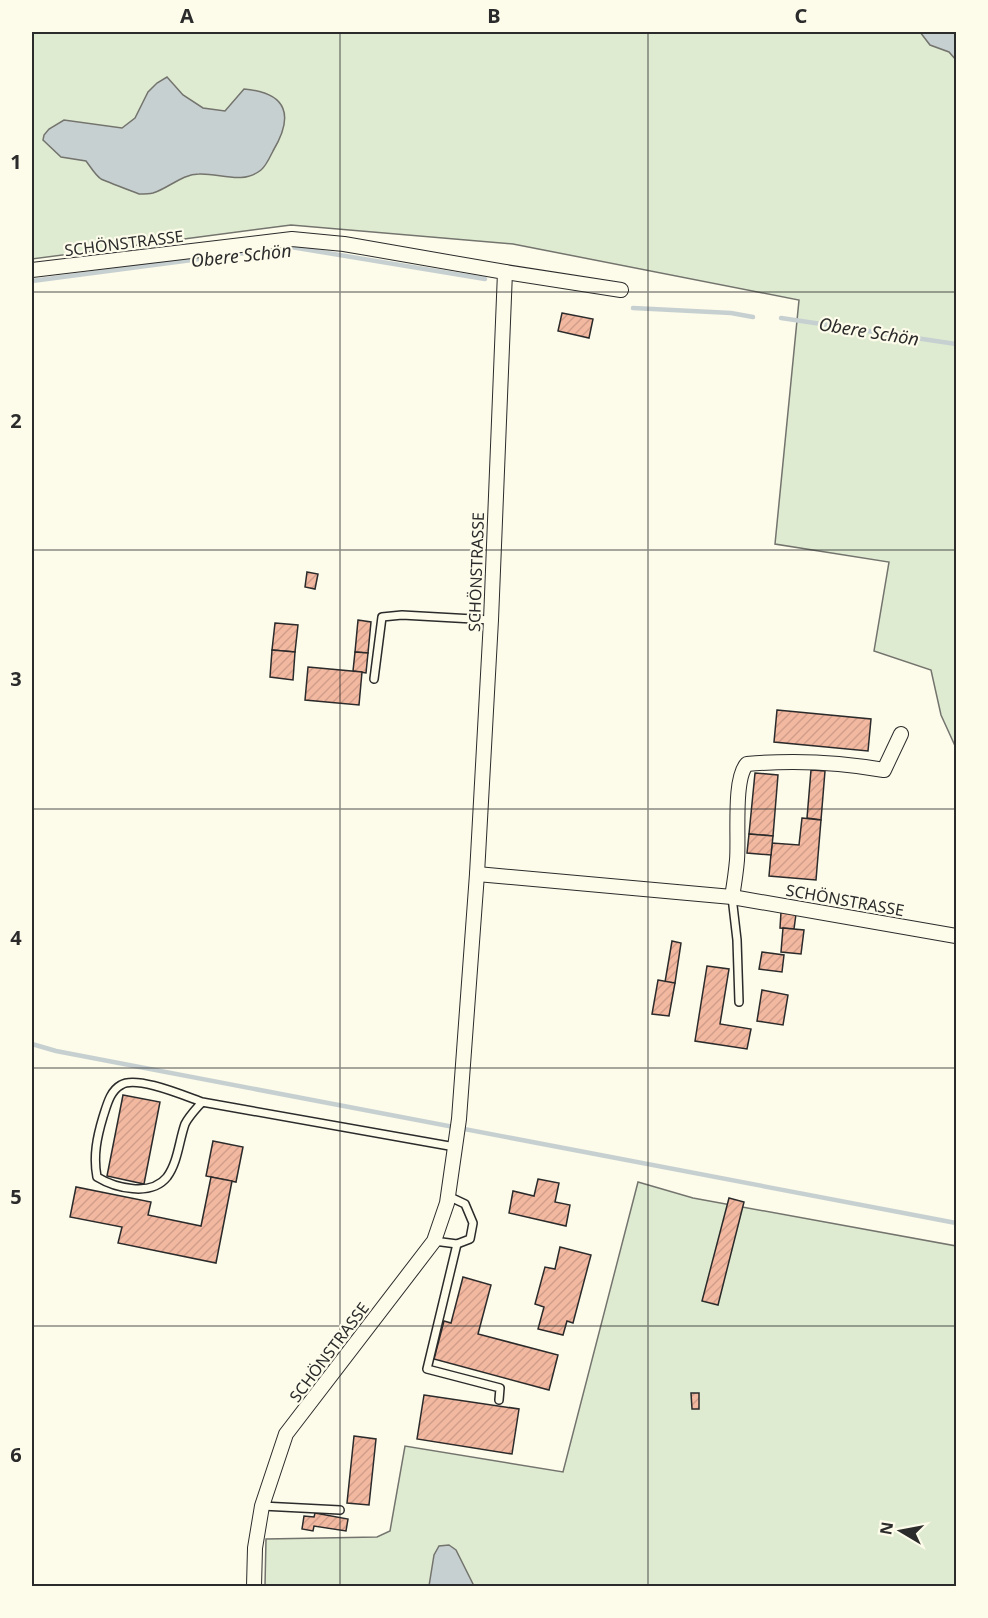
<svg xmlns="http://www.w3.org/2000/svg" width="988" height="1618" font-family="'Noto Sans',sans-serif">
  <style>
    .grass { fill: #deebd1; stroke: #74746e; stroke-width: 1.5 }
    .water { fill: #c7d0d0; stroke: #74746e; stroke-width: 1.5 }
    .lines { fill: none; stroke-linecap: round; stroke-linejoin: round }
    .stream { stroke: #c7d0d0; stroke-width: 4.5 }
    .building { fill: url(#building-hatch); stroke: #2b2b2b; stroke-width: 1.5 }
    .lane-casing { stroke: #2b2b2b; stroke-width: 10 }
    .street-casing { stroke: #2b2b2b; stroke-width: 16 }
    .lane { stroke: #fdfbea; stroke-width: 7 }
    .street { stroke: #fdfbea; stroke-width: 14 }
    .grid { fill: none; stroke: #2b2b2b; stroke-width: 1.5; stroke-opacity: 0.55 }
    .labels { text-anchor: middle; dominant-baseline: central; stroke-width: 4.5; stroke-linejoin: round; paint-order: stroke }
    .street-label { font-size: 16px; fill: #2b2b2b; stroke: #fdfbea }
    .water-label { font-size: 18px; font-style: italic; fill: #2b2b2b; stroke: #fdfbea }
    .neatline { fill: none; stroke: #2b2b2b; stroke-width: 2 }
    .grid-label { font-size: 20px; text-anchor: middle; font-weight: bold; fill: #2b2b2b }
  </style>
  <defs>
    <pattern id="building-hatch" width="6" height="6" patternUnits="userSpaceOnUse" patternTransform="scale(1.5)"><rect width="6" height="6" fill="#f2b8a0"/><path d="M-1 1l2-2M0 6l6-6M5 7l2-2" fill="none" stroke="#d09e8a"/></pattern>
  </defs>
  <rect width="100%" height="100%" fill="#fdfbea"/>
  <g class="grass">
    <polygon points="32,32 956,32 956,748 941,715 931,670 874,651 889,562 775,544 799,300 513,244 291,225 32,259"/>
    <polygon points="638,1182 693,1198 956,1246 956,1586 265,1586 266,1539 377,1537 390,1531 405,1446 563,1472"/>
  </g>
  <g class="water">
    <polygon points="920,32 956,32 956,60 949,52 930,45"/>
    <path d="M167 77 183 95 203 108 225 111 244 89C288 93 294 116 273 151 270 157 266 166 261 170 242 185 220 173 199 174 182 174 169 188 153 193 149 194 143 194 139 194 134 192 105 181 101 179 95 175 90 166 86 161L61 157 43 140 44 135 49 129 64 120 122 128 135 118 148 92 157 83Z"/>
    <polygon points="449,1545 456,1550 474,1586 429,1586 434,1555 439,1546"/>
  </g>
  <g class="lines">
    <g class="stream">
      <polyline points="32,281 291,247 485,279"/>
      <polyline points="633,308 731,313 753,317"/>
      <polyline points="781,318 956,344"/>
      <polyline points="32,1044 56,1051 956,1223"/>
    </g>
  </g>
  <g class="building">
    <polygon points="562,313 593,319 589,338 558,331"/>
    <polygon points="307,572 318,574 315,589 305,587"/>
    <polygon points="358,620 371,622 368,653 355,652"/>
    <polygon points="275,623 298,625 295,652 272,650"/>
    <polygon points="272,650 295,652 293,680 270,677"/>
    <polygon points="355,652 368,653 366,673 353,671"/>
    <polygon points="308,667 362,672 359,705 305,700"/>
    <polygon points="777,710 871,719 868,751 774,742"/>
    <polygon points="811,770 825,771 821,820 807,818"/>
    <polygon points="755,773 778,775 773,836 749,834"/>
    <polygon points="802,818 821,820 816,880 769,876 772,843 799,845"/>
    <polygon points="749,834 773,836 771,855 747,853"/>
    <polygon points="781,912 796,914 794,929 780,928"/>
    <polygon points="783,928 804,930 801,954 781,952"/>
    <polygon points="672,941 681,943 675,983 665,982"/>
    <polygon points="762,952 784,955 782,972 759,969"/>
    <polygon points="707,966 729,969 720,1024 751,1029 747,1049 695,1041"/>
    <polygon points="658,980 675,983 669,1016 652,1014"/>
    <polygon points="762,990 788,995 783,1025 757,1021"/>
    <polygon points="123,1095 160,1102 144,1184 107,1176"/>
    <polygon points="213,1141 243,1147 236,1182 206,1176"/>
    <polygon points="211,1177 232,1181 216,1263 118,1243 122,1227 70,1217 76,1187 151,1202 148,1215 201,1226"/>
    <polygon points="538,1179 559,1183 555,1202 570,1205 566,1226 509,1213 513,1191 534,1196"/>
    <polygon points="729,1198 744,1202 718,1305 702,1301"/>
    <polygon points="560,1247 591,1255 573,1323 567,1321 563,1335 538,1329 544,1307 535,1304 545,1267 555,1269"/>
    <polygon points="463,1277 491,1285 478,1334 558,1355 549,1390 434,1359 444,1321 451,1323"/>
    <polygon points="691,1393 699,1393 699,1409 692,1409"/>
    <polygon points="424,1395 519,1409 512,1454 417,1439"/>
    <polygon points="354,1436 376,1439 369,1505 347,1503"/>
    <polygon points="315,1513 348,1519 346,1531 314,1526 313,1531 302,1529 304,1516 314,1517"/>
  </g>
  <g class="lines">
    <g class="lane-casing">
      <g id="lane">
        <polyline points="374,679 382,617 402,615 491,620"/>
        <polyline points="732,897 737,940 739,1002"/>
        <path d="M202 1102C185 1096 136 1075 121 1085 110 1091 107 1105 103 1117 97 1137 93 1156 97 1177 115 1188 151 1197 167 1177 178 1162 179 1141 185 1124 189 1116 197 1108 202 1102L455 1147"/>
        <polyline points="434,1241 457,1244 470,1239 473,1223 465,1204 448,1196"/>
        <polyline points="457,1244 427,1369 500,1388 499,1400"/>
        <polyline points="262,1506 340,1510"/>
      </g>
    </g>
    <g class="street-casing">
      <g id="street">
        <polyline points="32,270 292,239 344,244 505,272 491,620 477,874 459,1119 447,1203 434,1241 286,1434 262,1506 255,1548 254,1586"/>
        <polyline points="505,272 621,290"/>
        <polyline points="477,874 732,897 956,936"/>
        <path d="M732 897C734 885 736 872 737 860 739 838 733 778 747 764 792 760 839 762 884 770L901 734"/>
      </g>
    </g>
    <use href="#lane" class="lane"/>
    <use href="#street" class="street"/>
  </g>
  <path class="grid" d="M340 32V1586M648 32V1586M32 292H956M32 550H956M32 809H956M32 1068H956M32 1326H956"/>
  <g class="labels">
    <g class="street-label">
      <text transform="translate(124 243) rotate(-7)">SCHÖNSTRASSE</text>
      <text transform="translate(476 572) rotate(-88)">SCHÖNSTRASSE</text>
      <text transform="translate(845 900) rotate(10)">SCHÖNSTRASSE</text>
      <text transform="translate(329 1352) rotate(-53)">SCHÖNSTRASSE</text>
    </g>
    <g class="water-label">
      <text transform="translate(241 255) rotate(-6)">Obere Schön</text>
      <text transform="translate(869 331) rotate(9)">Obere Schön</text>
    </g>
  </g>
  <rect width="988" height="1618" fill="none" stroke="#fdfbea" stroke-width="66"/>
  <g transform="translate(901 1531) rotate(280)" stroke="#fdfbea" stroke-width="4.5" paint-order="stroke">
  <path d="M0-4.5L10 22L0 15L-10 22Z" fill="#2b2b2b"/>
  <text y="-9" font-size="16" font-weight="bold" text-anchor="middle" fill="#2b2b2b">N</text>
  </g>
  <rect x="33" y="33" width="922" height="1552" class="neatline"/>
  <g class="grid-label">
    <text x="187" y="23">A</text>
    <text x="494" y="23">B</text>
    <text x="801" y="23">C</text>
    <text x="16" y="169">1</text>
    <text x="16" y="428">2</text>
    <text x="16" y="686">3</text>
    <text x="16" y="945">4</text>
    <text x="16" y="1204">5</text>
    <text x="16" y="1462">6</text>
  </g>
</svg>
